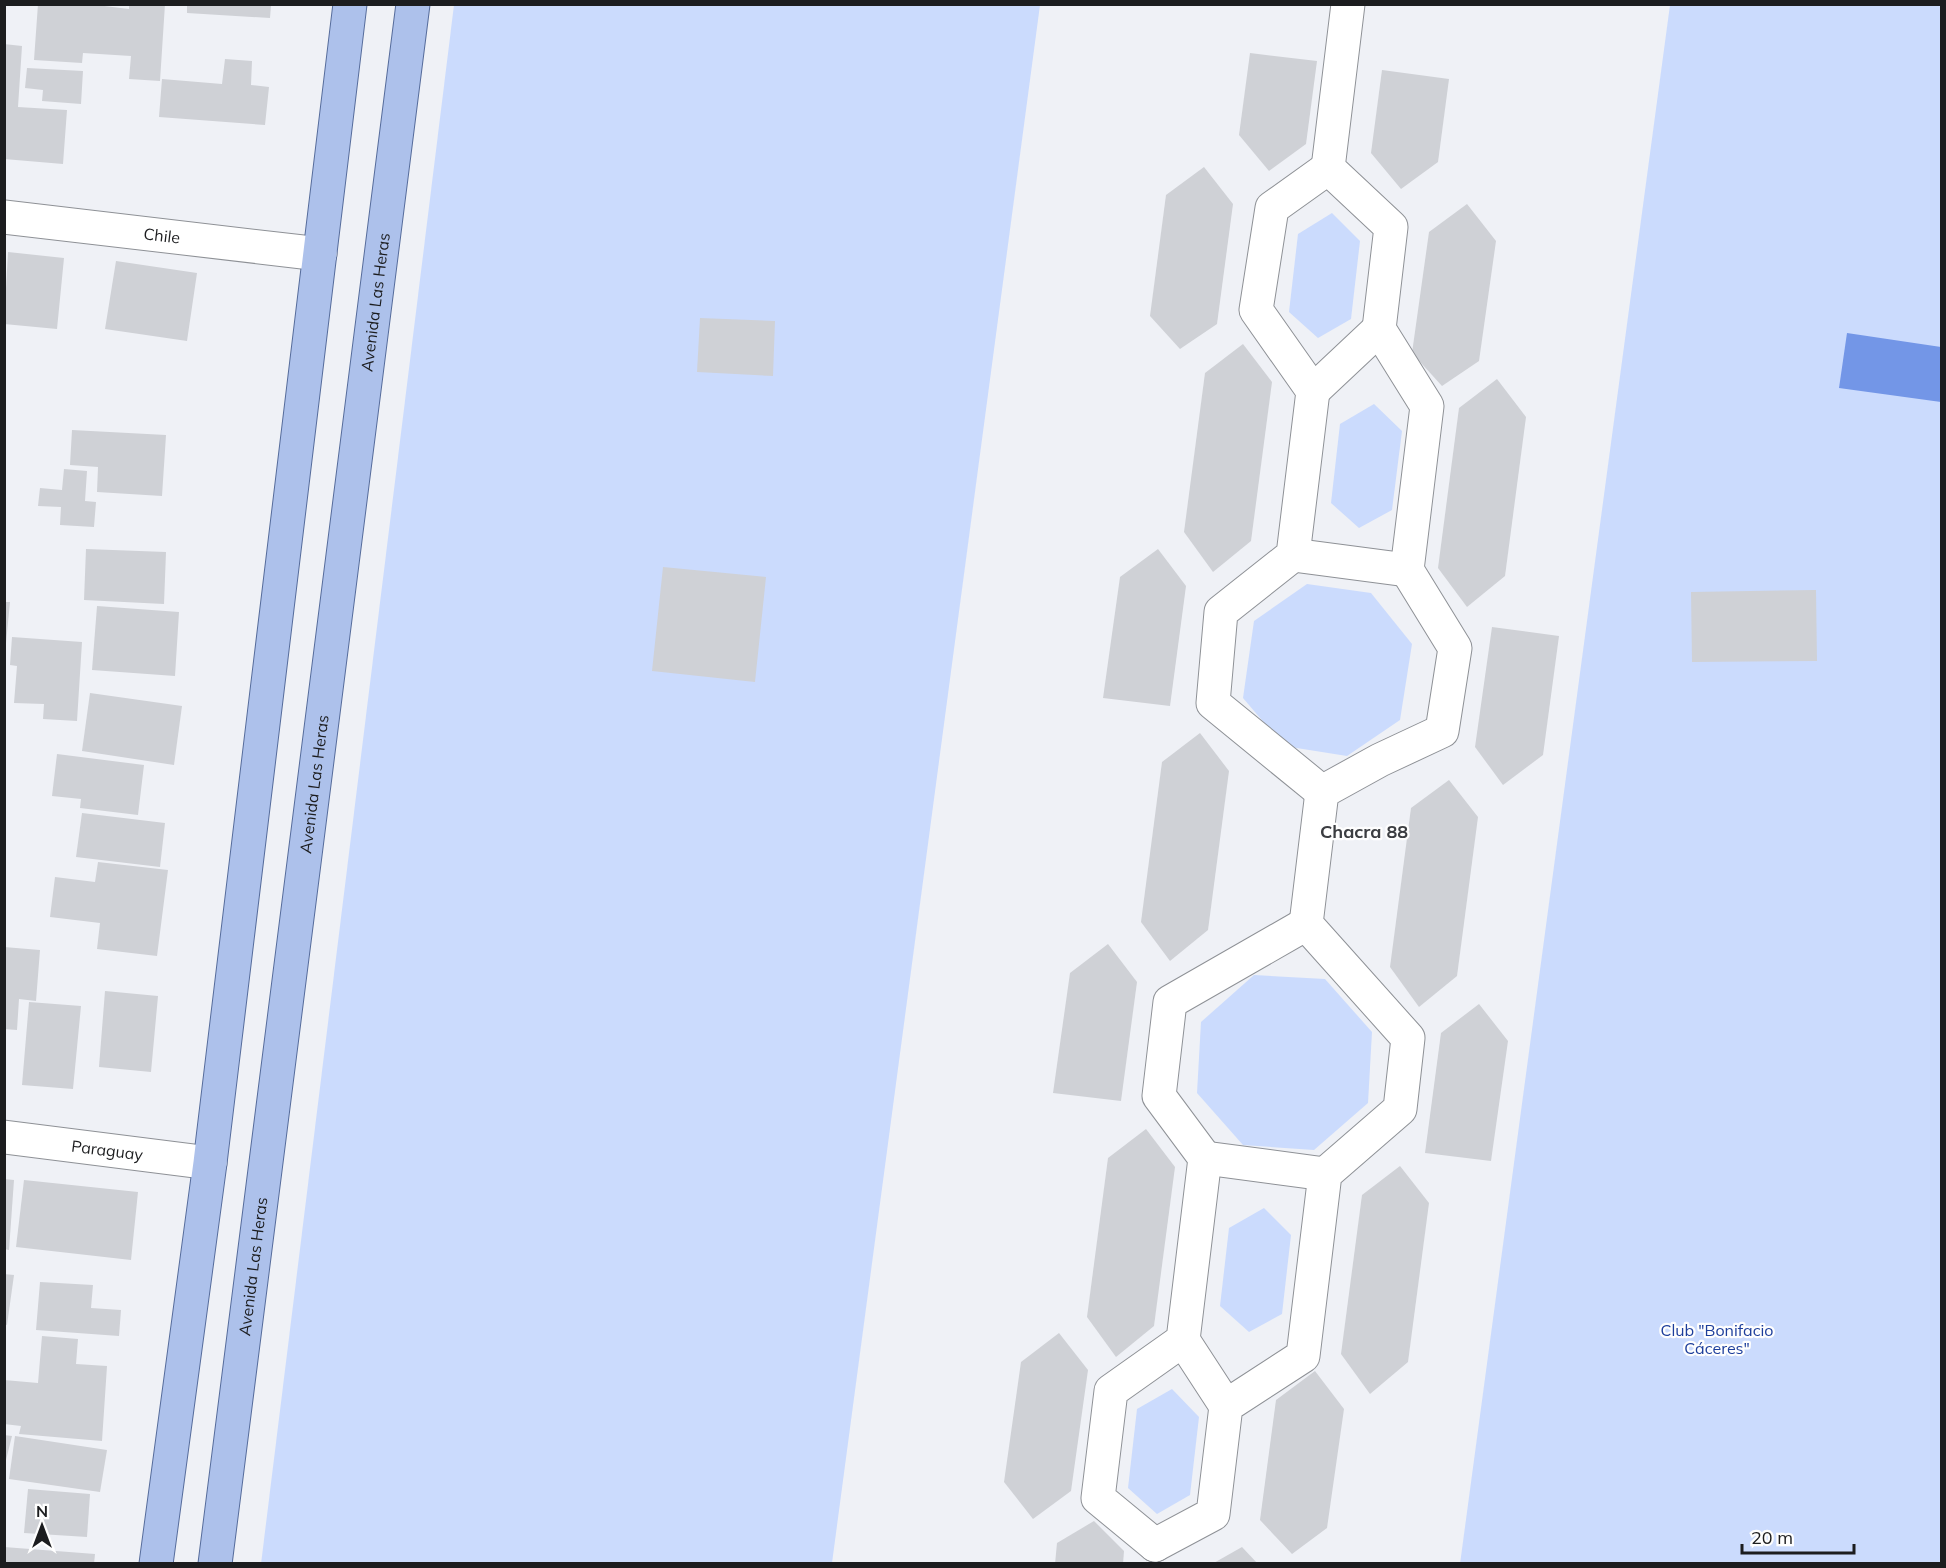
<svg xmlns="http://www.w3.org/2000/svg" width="1946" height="1568" font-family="Mulish,sans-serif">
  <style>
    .green { fill: #cbdbfd }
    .water { fill: #7396e7 }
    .building { fill: #cfd1d6 }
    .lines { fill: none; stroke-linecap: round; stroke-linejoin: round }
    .minor-casing { stroke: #8e9196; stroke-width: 35 }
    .major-casing { stroke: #566c9b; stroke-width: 35 }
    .minor { stroke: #fff; stroke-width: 33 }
    .major { stroke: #adc1eb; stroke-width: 33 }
    .labels { text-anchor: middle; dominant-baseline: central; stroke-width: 4.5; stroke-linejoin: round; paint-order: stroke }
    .street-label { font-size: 16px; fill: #1c1d1f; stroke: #fefefe }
    .park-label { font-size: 16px; fill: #1d3e9b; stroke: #fefefe }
    .neighbourhood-label { font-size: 18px; font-weight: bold; fill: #3b3d41; stroke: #fefefe }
  </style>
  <rect width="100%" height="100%" fill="#eff1f6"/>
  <g class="green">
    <polygon points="454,5 1040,5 832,1563 261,1564"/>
    <polygon points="1670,5 1941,5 1941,1563 1460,1564"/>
    <polygon points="1332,213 1360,241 1351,319 1318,338 1289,312 1298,234"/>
    <polygon points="1374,404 1402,431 1392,510 1359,528 1331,503 1340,424"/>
    <polygon points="1307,584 1371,593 1412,644 1400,720 1347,756 1284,746 1243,698 1254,621"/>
    <polygon points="1254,975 1325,979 1372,1032 1368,1103 1314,1150 1243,1145 1197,1093 1201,1022"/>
    <polygon points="1264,1208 1291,1235 1282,1314 1249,1332 1220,1306 1229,1228"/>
    <polygon points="1172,1389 1199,1417 1190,1495 1157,1514 1128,1488 1137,1409"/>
  </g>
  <polygon class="water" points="1847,333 1941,347 1941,402 1839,388"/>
  <g class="building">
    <polygon points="38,4 88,4 129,9 129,4 165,4 160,81 129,79 131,56 83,53 82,63 34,60"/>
    <polygon points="187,5 271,5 270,18 187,13"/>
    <polygon points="4,44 22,46 18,107 67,110 63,164 4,159"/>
    <polygon points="1250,53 1317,61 1306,144 1269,171 1239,135"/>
    <polygon points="225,59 252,61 251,85 269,87 265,125 159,117 162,79 222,84"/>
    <polygon points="27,68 83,71 81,104 42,101 43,90 25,88"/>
    <polygon points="1382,70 1449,79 1438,162 1401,189 1371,153"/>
    <polygon points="1204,167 1233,204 1217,324 1180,349 1150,316 1166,195"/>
    <polygon points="1467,204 1496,241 1479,361 1442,386 1412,353 1429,232"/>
    <polygon points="8,252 64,258 57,329 4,324"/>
    <polygon points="116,261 197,273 187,341 105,329"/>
    <polygon points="700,318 775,321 773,376 697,372"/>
    <polygon points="1243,344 1272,382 1251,541 1213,572 1184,532 1205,373"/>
    <polygon points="1497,379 1526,417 1505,576 1467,607 1438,568 1459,408"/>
    <polygon points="72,430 166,435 162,496 97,492 98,467 70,465"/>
    <polygon points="64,469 87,471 85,501 96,502 94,527 60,525 61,507 38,506 40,488 62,490"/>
    <polygon points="86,549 166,552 164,604 84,600"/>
    <polygon points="1158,549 1186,586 1170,706 1103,698 1120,577"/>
    <polygon points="663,567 766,577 755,682 652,671"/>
    <polygon points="1816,590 1817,661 1692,662 1691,592"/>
    <polygon points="4,602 10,602 6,643 4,643"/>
    <polygon points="97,606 179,612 175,676 92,670"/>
    <polygon points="1492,627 1559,636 1543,755 1503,785 1475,747"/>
    <polygon points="12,637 82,642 77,721 43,719 44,704 14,703 17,666 10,665"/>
    <polygon points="90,693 182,706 174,765 82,751"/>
    <polygon points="1200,733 1229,771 1208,930 1170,961 1141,922 1162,762"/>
    <polygon points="57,754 144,765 138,815 80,808 81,799 52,796"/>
    <polygon points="1449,780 1478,817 1457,976 1419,1007 1390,967 1411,808"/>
    <polygon points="82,813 165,823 160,867 76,857"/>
    <polygon points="98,862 168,870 157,956 97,949 100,923 50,917 55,877 95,882"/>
    <polygon points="1108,944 1137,982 1121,1101 1053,1093 1070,973"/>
    <polygon points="4,947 40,950 36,1001 19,999 17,1030 4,1029"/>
    <polygon points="105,991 158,996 151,1072 99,1067"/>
    <polygon points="29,1002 81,1006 73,1089 22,1085"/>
    <polygon points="1479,1004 1508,1041 1491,1161 1425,1153 1441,1033"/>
    <polygon points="1146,1129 1175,1167 1154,1326 1116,1357 1087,1317 1108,1158"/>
    <polygon points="1400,1166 1429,1203 1408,1362 1370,1394 1341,1354 1362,1195"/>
    <polygon points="4,1179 14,1180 9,1250 4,1249"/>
    <polygon points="24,1180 138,1192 131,1260 16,1247"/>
    <polygon points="4,1274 14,1275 7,1325 4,1324"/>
    <polygon points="40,1282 93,1285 91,1308 121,1310 119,1336 36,1330"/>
    <polygon points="1059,1333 1088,1370 1071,1491 1033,1519 1004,1482 1021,1362"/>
    <polygon points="42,1336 78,1339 76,1364 107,1366 102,1441 19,1434 21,1426 4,1424 4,1380 38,1383"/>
    <polygon points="1315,1371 1344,1409 1327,1528 1292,1554 1260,1520 1276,1400"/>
    <polygon points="4,1435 12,1436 5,1464 4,1464"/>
    <polygon points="15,1436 107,1450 100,1492 9,1479"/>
    <polygon points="28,1489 90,1494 87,1537 24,1533"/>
    <polygon points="1094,1521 1124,1551 1123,1564 1055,1564 1057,1543"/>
    <polygon points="4,1547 95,1554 94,1564 4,1564"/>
    <polygon points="1242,1547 1258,1564 1212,1564"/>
  </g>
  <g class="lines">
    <g class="minor-casing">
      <g id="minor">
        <path id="s1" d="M4 217 320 254"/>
        <polyline points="1313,391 1379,329"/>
        <polyline points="1293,555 1407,570"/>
        <polyline points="1322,792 1213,703 1221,612 1293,555 1313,391 1256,310 1272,208 1328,168"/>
        <path id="s2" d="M4 1137 210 1163"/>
        <polyline points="1205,1158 1325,1174"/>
        <polyline points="1183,1340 1226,1406"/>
        <polyline points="1155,1545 1213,1514 1226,1406 1303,1356 1325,1174 1400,1109 1408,1038 1306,924 1322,792 1380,760 1442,731 1455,648 1407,570 1427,406 1379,329 1391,227 1328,168 1348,4"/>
        <polyline points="1155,1545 1098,1498 1111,1391 1183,1340 1205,1158 1159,1096 1170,1002 1306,924"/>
      </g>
    </g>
    <g class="major-casing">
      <g id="major">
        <polyline points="156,1564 210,1163 350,4"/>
        <path id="s3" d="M215 1564 413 4"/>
      </g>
    </g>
    <use href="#minor" class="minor"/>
    <use href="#major" class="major"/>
  </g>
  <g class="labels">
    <g class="street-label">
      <text stroke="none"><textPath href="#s1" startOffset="159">Chile</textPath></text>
      <text stroke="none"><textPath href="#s3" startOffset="1272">Avenida Las Heras</textPath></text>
      <text stroke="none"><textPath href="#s3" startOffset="786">Avenida Las Heras</textPath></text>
      <text stroke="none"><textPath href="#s2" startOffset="104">Paraguay</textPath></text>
      <text stroke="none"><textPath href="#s3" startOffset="300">Avenida Las Heras</textPath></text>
    </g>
    <g class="park-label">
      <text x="1717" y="1330">Club "Bonifacio<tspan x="1717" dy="18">Cáceres"</tspan></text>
    </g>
    <g class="neighbourhood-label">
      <text x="1364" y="831">Chacra 88</text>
    </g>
  </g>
  <rect width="1946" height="1568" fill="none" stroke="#1c1d1f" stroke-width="12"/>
  <g transform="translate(42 1526)" stroke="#fefefe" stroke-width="4.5" paint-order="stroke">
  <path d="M0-4.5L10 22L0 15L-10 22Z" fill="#1c1d1f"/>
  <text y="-9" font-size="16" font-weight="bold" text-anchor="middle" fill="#1c1d1f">N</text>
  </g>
  <path d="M1742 1544v9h112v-9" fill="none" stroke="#1c1d1f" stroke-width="3"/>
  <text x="1751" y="1544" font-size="18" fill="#1c1d1f" stroke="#fefefe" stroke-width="4.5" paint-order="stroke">20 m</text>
</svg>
